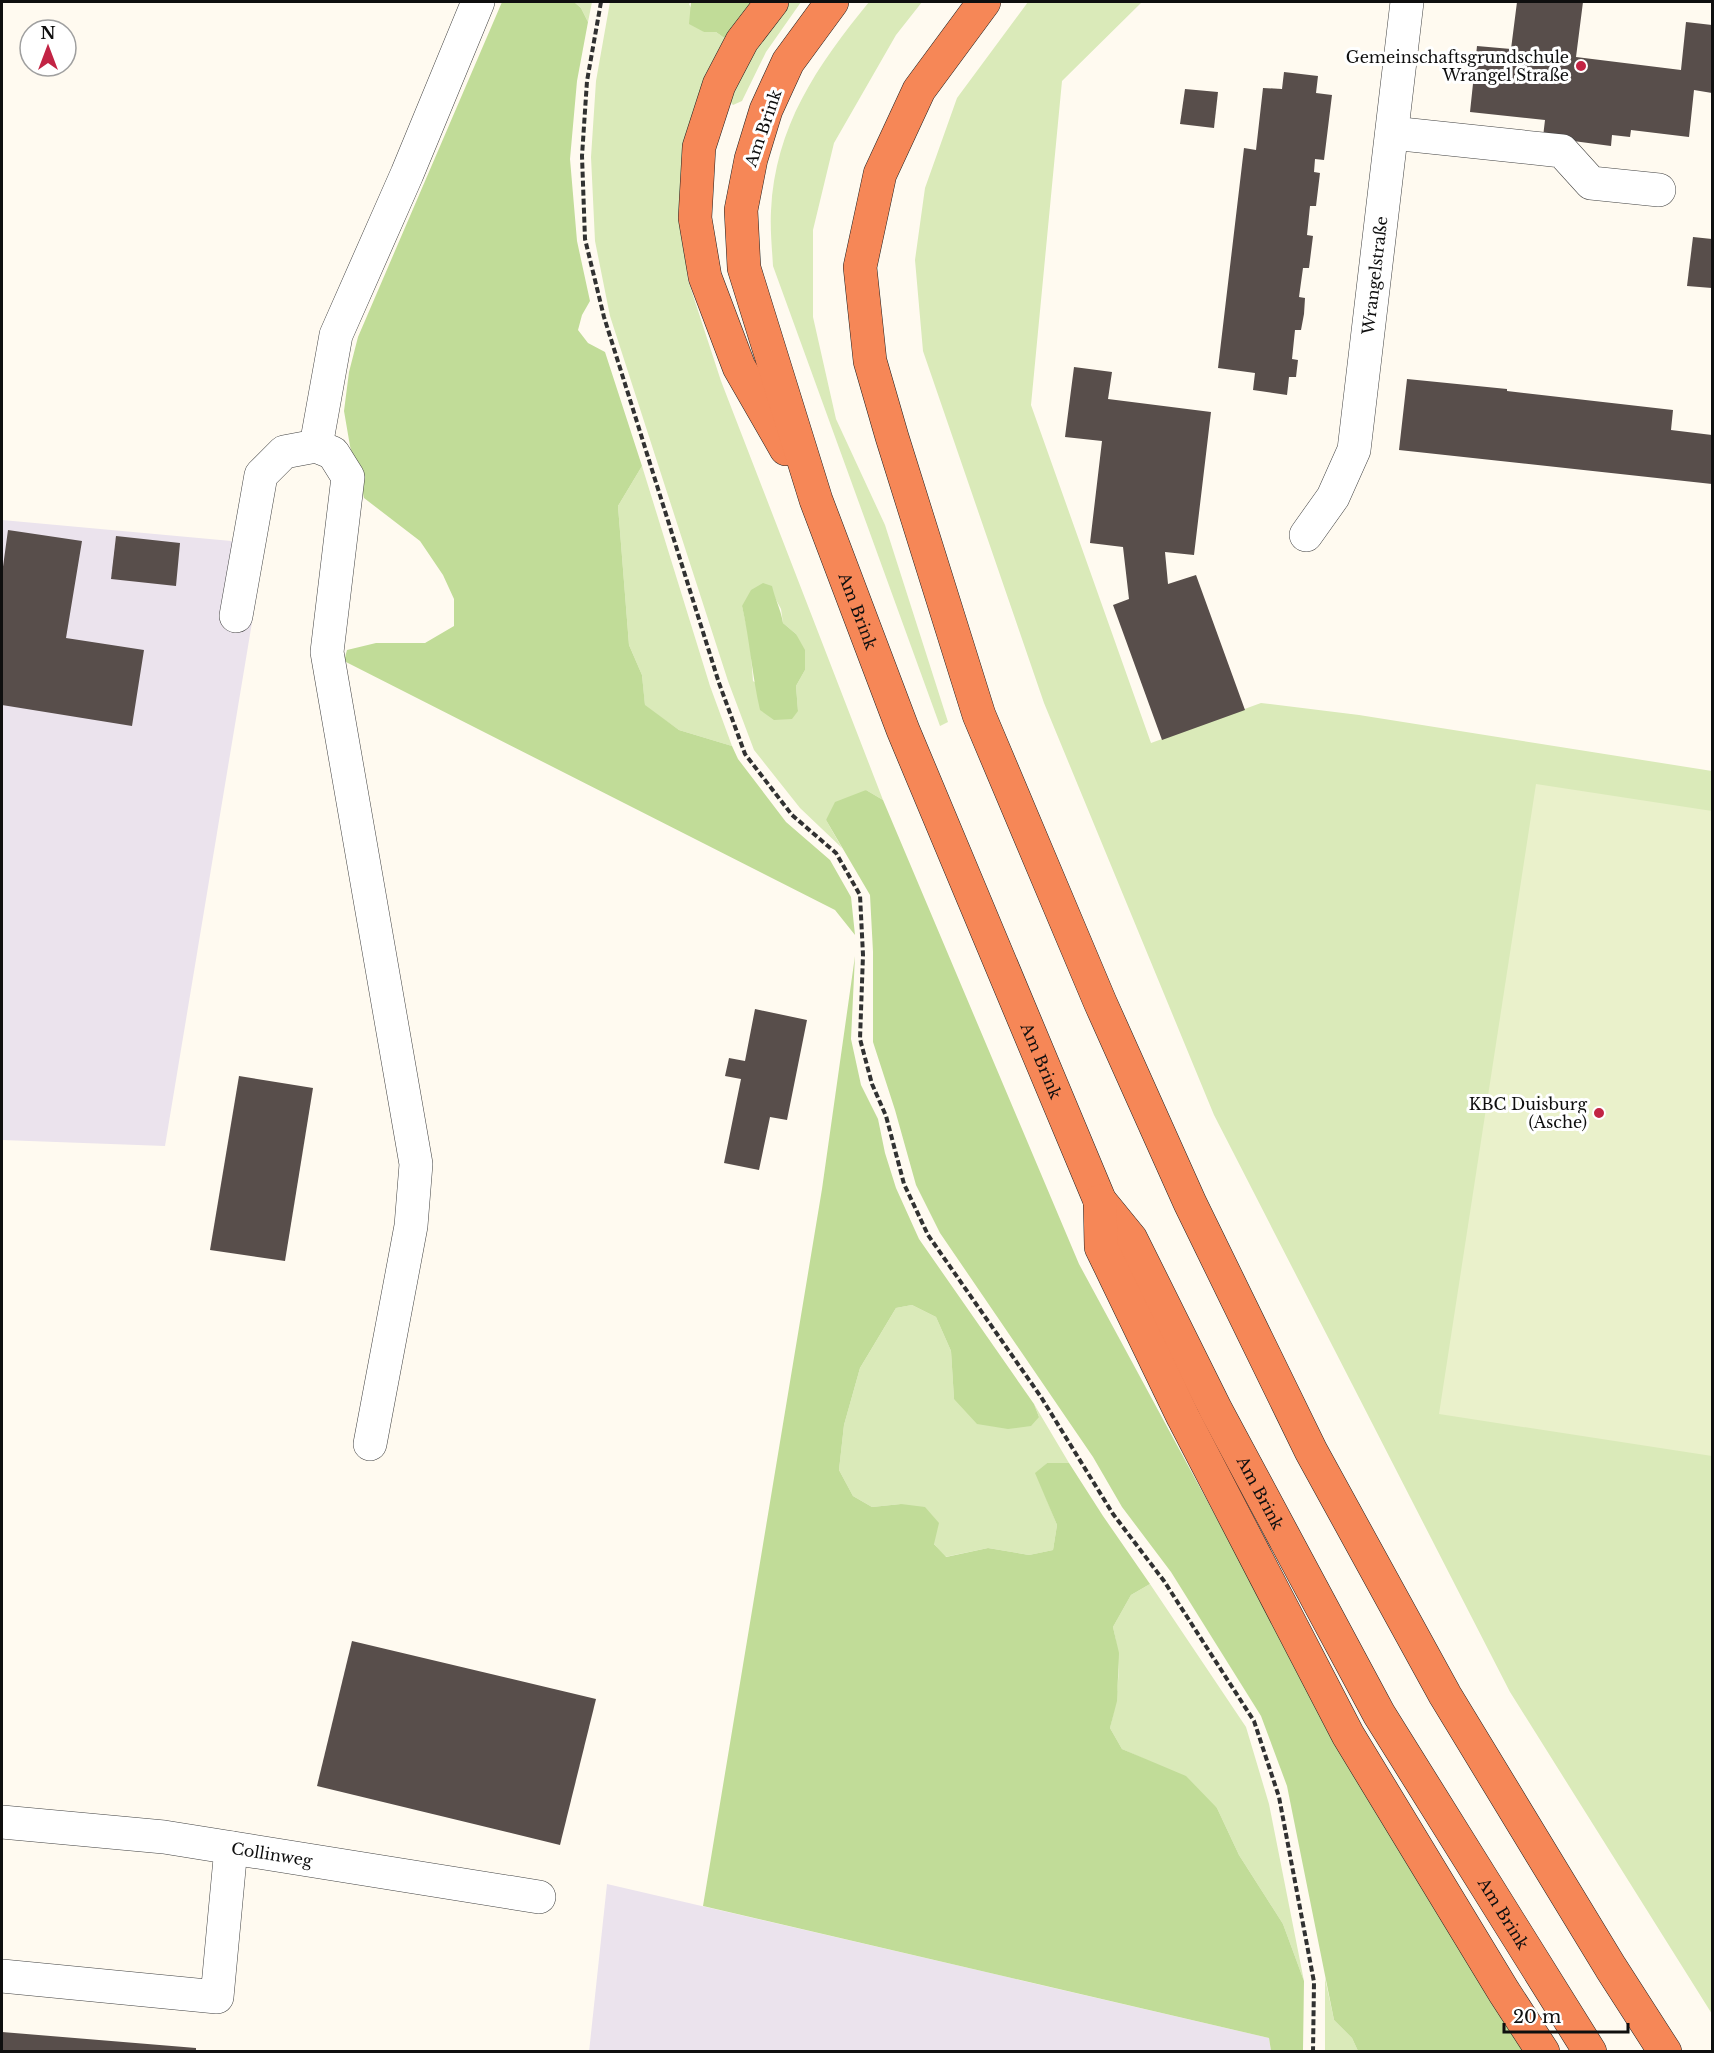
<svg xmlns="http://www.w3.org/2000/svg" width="1714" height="2053" font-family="'Libre Baskerville',serif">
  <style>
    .industrial { fill: #ebe3ed }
    .green { fill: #daeab9; fill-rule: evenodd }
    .forest { fill: #c1dc98 }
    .pitch { fill: #eaf1cb }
    .building { fill: #584e4b }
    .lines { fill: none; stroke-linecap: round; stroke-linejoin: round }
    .minor-casing { stroke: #424242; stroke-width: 34 }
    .highway-casing { stroke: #202020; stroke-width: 34 }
    .path { stroke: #313131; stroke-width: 4; stroke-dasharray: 6 3; stroke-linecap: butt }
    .minor { stroke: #fff; stroke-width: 33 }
    .highway { stroke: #f68757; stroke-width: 33 }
    .poi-dot { fill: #c22444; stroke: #fff; stroke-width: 2 }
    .labels { text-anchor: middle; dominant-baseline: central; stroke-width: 6; stroke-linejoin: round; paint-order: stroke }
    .poi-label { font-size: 16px; fill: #0f0f0f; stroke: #fff; text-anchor: end }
    .street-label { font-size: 16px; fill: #0f0f0f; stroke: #fff }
  </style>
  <rect width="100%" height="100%" fill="#fffaf0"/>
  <g class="industrial">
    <polygon points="2,520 265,544 165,1146 2,1140"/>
    <polygon points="607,1884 1269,2038 1271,2051 589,2052"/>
  </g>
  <g class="green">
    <polygon points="574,2 592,2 588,22 581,8"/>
    <path d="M610 2H691L689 4 704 32H716L723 37H729L681 219 688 280 721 381 883 800 866 790 826 820 842 848 800 808 754 750 728 681 610 316 595 241 591 157 596 81ZM774 596 781 609 783 623 796 634 805 670 796 686 798 711 753 681 750 641 742 606Z"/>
    <polygon points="787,2 801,2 766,52 742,101 733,105 729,101 754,48"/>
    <path d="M869 2H922L896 35 834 143 813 230V317L836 419 885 525 948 722 940 726 773 266C772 248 770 229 771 211 775 126 817 66 869 2Z"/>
    <polygon points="1028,2 1142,2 1062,81 1031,405 1151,743 1261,703 1359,715 1712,771 1712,2014 1510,1692 1214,1115 1044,703 923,351 915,260 925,188 957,98"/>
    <polygon points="642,466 710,686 732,746 679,730 645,706 642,675 629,645 618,506"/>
    <polygon points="912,1305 936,1317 951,1351 954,1399 1039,1417 1034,1404 1069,1463 1047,1463 1036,1473 1057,1525 1053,1550 1029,1555 988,1548 945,1557 901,1504 872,1507 853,1496 839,1470 844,1425 860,1368 896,1308"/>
    <path d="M1150 1584 1246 1727 1269 1804 1304 1981 1283 1924 1239 1855 1217 1808 1151 1762 1122 1749 1110 1728C1119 1692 1122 1663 1113 1627L1131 1595Z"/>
    <polygon points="1325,1978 1334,2020 1352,2038 1358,2051 1325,2051"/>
  </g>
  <g class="forest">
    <polygon points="502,2 574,2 581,8 588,22 577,81 570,159 577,241 590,301 582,315 578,330 588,343 605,352 642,466 618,506 629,645 642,675 645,705 679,730 732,746 738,759 786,822 830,860 851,897 855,935 835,910 344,661 347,650 376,643 425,643 454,626 454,599 443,575 420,541 364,498 350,446 344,411 349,372 358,337"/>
    <polygon points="691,2 755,2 729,37 723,37 716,32 704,32 689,24"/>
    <path d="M763 583 772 586C775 599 781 610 783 623L796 634 805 650V670L796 686 798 711 792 719 774 720 760 710C752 675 750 641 742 606L751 590Z"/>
    <polygon points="866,790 883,800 1079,1264 1342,1750 1533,2051 1358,2051 1352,2038 1334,2020 1287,1786 1261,1716 1171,1572 1122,1507 1093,1457 940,1233 916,1185 895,1110 873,1042 873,952 870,895 826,820 835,802"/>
    <polygon points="855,956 851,1039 861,1085 878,1119 885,1153 896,1188 919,1239 1034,1404 1039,1417 1031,1426 1008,1429 977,1424 954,1399 951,1351 936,1317 912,1305 896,1308 860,1368 844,1425 839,1470 853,1496 872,1507 901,1504 925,1507 939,1523 934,1544 946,1557 988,1548 1029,1555 1053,1550 1057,1525 1035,1473 1047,1463 1069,1463 1103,1516 1150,1584 1131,1595 1113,1627 1119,1653 1117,1701 1110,1728 1122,1749 1186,1776 1217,1808 1239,1855 1283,1924 1304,1981 1303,2051 1271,2051 1269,2038 703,1906 822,1189"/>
  </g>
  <polygon class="pitch" points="1536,784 1712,811 1712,1456 1439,1414"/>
  <g class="building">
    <polygon points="1517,2 1583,2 1576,57 1681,70 1686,22 1712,25 1712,93 1694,90 1689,137 1631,130 1630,137 1612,135 1611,146 1543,137 1545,120 1470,112 1477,46 1511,49"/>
    <polygon points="1284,72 1318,76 1316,93 1332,95 1324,160 1315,159 1314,172 1320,173 1316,206 1310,206 1307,235 1313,236 1309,268 1303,268 1299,297 1305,298 1304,314 1301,330 1295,330 1292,359 1298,360 1296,377 1289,377 1287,395 1253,390 1255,373 1218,368 1244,148 1256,150 1263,88 1282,89"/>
    <polygon points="1185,89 1218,92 1214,128 1180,124"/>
    <polygon points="1693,237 1712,239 1712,288 1687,286"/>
    <polygon points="1074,367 1112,372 1108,399 1211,412 1194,555 1165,552 1168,584 1196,575 1245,710 1162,740 1113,605 1129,599 1123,547 1090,543 1102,441 1065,437"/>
    <polygon points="1407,379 1507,389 1507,391 1673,410 1671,430 1712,435 1712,484 1399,450"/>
    <polygon points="8,530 82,541 66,638 144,650 132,726 2,705 2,574"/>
    <polygon points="116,536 180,543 176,586 111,579"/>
    <polygon points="755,1009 807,1020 787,1120 770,1117 759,1170 724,1163 741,1079 725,1076 729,1058 745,1061"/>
    <polygon points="239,1076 313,1088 285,1261 210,1250"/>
    <polygon points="352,1641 596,1699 560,1845 317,1786"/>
    <polygon points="2,2032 196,2048 196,2052 2,2052"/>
  </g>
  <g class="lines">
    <g class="minor-casing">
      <g id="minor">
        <polyline points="1392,133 1562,151 1591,183 1659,190"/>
        <polyline points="316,446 336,335 407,174 478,2"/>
        <path id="s1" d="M1306 535 1333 497 1354 450 1407 2"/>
        <polyline points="236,616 261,475 284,452 316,446 333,453 348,477 327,652 416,1164 411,1226 370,1444"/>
        <path id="s2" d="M2 1822 164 1837 539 1897"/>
        <polyline points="2,1976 217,1997 231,1848"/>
      </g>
    </g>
    <g class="highway-casing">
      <g id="highway">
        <polyline points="772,2 742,41 719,85 699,147 695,218 705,277 739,367 786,449"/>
        <path id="s3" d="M832 2 788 62 766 110 751 159 741 210 744 268 816 500 903 730 1100 1201 1131 1239 1216 1410 1379 1714 1590 2052"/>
        <polyline points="984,2 919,90 880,174 860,267 870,361 892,437 979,715 1100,1002 1190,1203 1311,1451 1445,1695 1611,1968 1665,2052"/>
        <polyline points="1100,1201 1101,1247 1183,1417 1348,1735 1504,1992 1543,2052"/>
      </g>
    </g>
    <polyline class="path" points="601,2 587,81 582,156 585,239 604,317 719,683 745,754 792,815 836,853 860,895 863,955 860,1039 872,1084 886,1116 904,1184 928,1235 1041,1397 1113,1514 1164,1581 1254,1721 1279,1797 1314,1982 1313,2052"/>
    <use href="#minor" class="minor"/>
    <use href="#highway" class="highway"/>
  </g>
  <g class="poi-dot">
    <circle cx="1581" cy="66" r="6"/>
    <circle cx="1599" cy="1113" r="6"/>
  </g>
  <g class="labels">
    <g class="poi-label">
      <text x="1569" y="57">Gemeinschaftsgrundschule<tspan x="1569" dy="18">Wrangel Straße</tspan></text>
      <text x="1587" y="1104">KBC Duisburg<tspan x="1587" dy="18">(Asche)</tspan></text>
    </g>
    <g class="street-label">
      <text transform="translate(763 128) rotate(-71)">Am Brink</text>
      <text stroke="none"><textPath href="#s1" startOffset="274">Wrangelstraße</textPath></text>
      <text stroke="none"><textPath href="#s3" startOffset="650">Am Brink</textPath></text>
      <text stroke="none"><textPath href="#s3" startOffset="1136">Am Brink</textPath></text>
      <text stroke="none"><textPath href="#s3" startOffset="1622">Am Brink</textPath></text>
      <text stroke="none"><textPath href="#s2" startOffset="272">Collinweg</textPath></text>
      <text stroke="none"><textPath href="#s3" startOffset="2108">Am Brink</textPath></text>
    </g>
  </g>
  <rect width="1714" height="2053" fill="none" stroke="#0f0f0f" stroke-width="6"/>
  <g transform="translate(48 48)"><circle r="28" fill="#ffffff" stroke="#9f9f9f" stroke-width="1.5"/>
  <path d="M0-4.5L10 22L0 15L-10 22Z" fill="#c22444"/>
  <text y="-9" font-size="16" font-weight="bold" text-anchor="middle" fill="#0f0f0f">N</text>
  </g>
  <path d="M1504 2023v9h124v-9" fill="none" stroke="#0f0f0f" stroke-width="3"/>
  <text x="1513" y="2023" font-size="18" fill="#0f0f0f" stroke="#ffffff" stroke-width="4.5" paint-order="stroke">20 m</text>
</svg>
